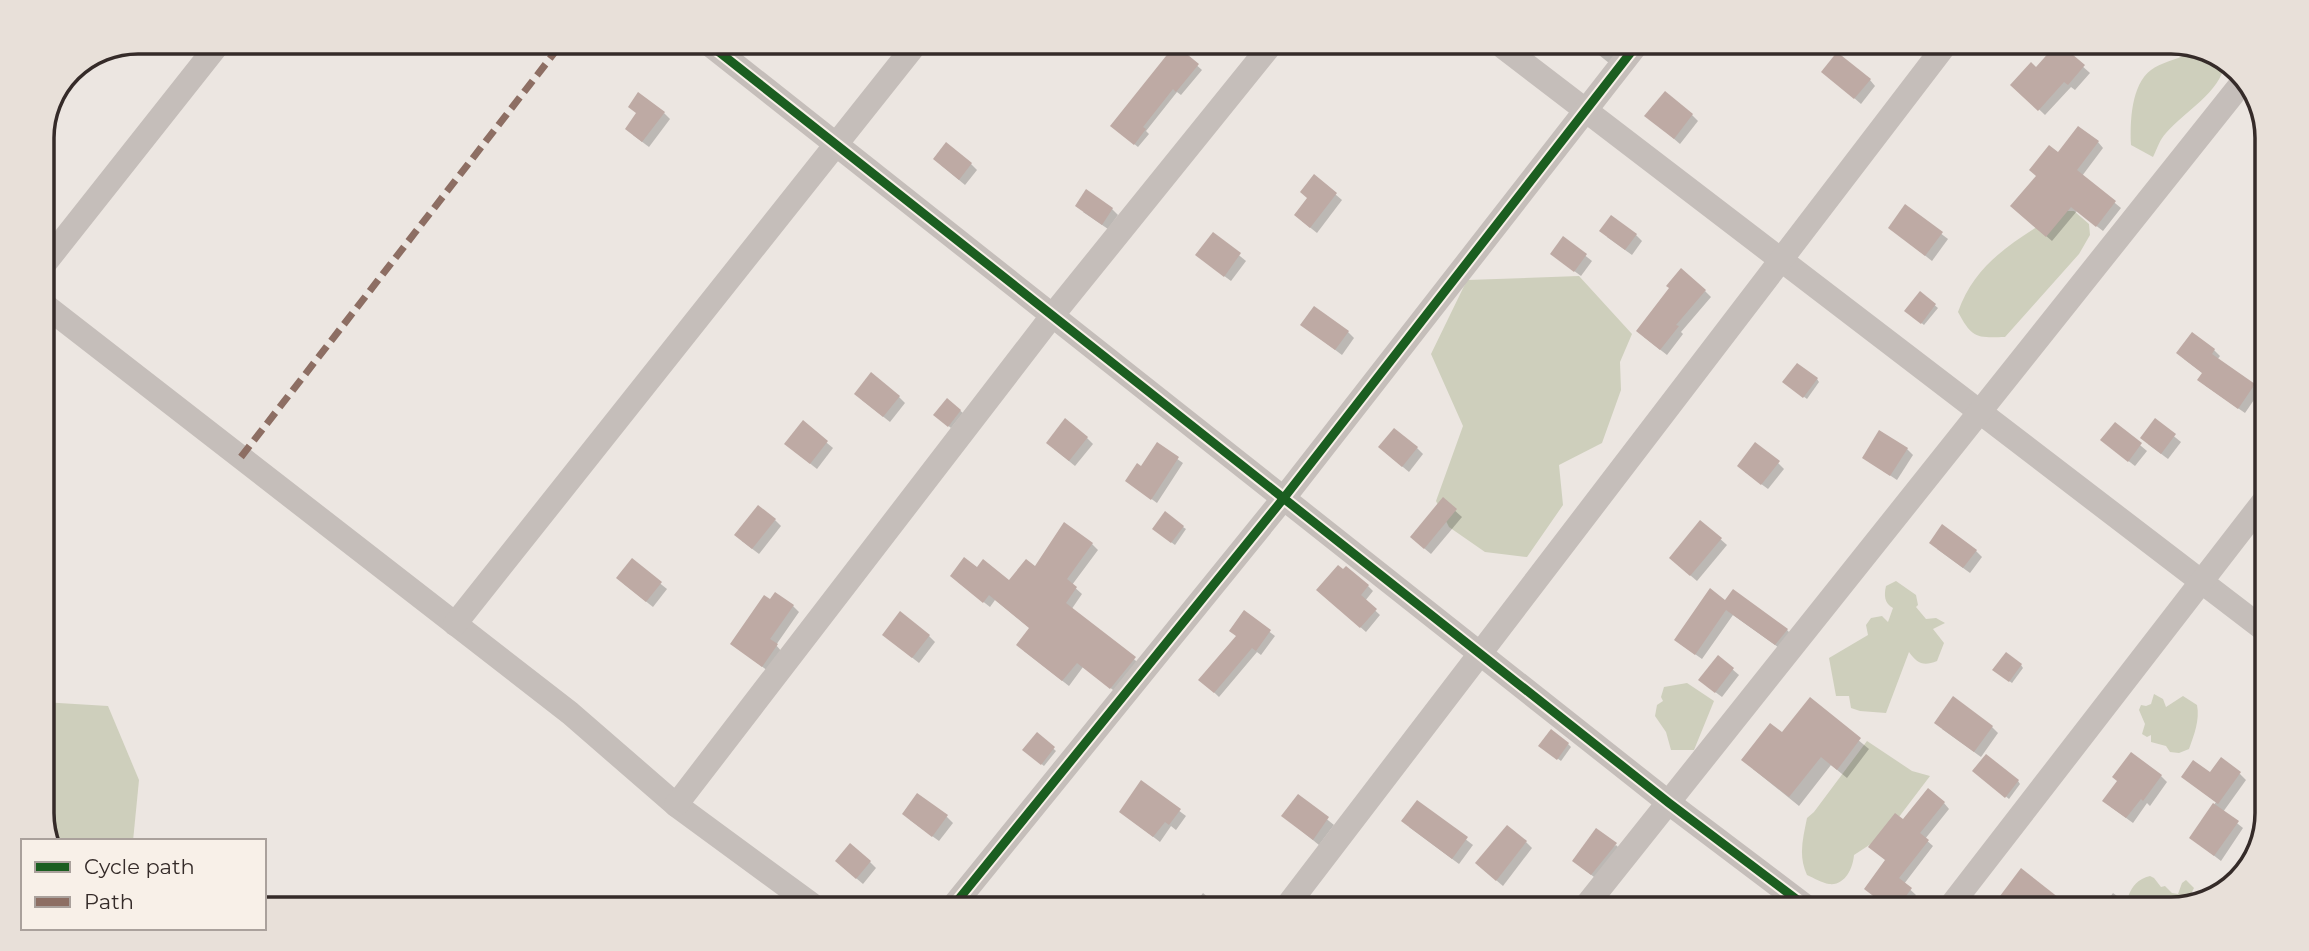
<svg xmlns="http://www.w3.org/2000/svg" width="2309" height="951" font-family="Montserrat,sans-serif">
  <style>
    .green { fill: #cecfbc }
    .shadow { fill: #0003 }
    .building { fill: #beaaa4 }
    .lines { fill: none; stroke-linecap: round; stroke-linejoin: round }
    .street { stroke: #c5beba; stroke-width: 24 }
    .quiet { stroke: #8d6e63; stroke-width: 7; stroke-dasharray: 14 7; stroke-linecap: butt }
    .cycleway-casing { stroke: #f8f0e8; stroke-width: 13 }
    .cycleway { stroke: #1b5e20; stroke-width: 9 }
    .rim { fill: none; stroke: #352b29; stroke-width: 3.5 }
  </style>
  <rect width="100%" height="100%" fill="#ece6e1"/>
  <g class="green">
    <path d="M2189 49H2207L2225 63C2220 93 2185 111 2166 133 2160 139 2157 149 2153 157L2131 145C2130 122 2131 85 2151 70 2160 63 2177 59 2188 54Z"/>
    <path d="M2062 211H2074L2089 224 2090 235 2079 254 2005 337C1976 338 1972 338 1958 312 1976 260 2019 239 2062 211Z"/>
    <polygon points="1579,276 1632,334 1620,362 1621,390 1602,443 1559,465 1563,505 1527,557 1485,552 1449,527 1436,501 1463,426 1431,354 1467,280"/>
    <path d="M1896 581 1916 595 1918 605 1916 607 1926 619 1936 618 1945 623 1933 629 1944 643 1937 661C1923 667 1917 663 1909 652L1886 713 1860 711 1851 708 1849 696H1836L1829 658 1868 635 1866 625 1871 618 1882 616 1888 622 1893 608C1884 603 1884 595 1886 586Z"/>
    <polygon points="1687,683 1714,701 1694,750 1671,750 1666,732 1655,716 1657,705 1663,701 1661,697 1664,687"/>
    <path d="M2154 694 2163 699 2166 707 2183 696 2197 705C2200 720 2194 735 2189 749L2179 753 2170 752 2166 746 2151 742V735L2147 737 2142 734 2145 724 2139 710 2141 705 2146 706 2151 704Z"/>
    <polygon points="42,702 108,706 139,780 133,841 50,841 42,819"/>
    <path d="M1867 741 1912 771 1930 776 1886 834 1854 855C1853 868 1845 886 1829 884 1822 883 1814 878 1807 875 1798 856 1803 838 1807 818L1814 812Z"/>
    <path d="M2150 876 2154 878 2161 887 2165 886 2172 893 2178 894 2182 883 2186 880 2194 888 2190 896 2194 902 2171 909H2159V901L2148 906H2132L2128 897C2132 886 2138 879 2150 876Z"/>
  </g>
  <g class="shadow">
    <polygon points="1175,46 1202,70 1181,95 1177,92 1146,131 1149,134 1138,147 1117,130"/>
    <polygon points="1589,47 1622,47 1609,63"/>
    <polygon points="2055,49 2063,49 2090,73 2075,90 2071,87 2045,115 2013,85 2036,70"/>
    <polygon points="1830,77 1870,80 1875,86 1861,104"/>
    <polygon points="664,113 670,119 649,147 633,135"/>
    <polygon points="1692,115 1698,121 1680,144 1653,121"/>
    <polygon points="2098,142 2103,148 2082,176 2121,208 2103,231 2077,211 2052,241 2018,212 2058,155"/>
    <polygon points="971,164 977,170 965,185 941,165"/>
    <polygon points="1315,177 1342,200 1317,233 1302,221"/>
    <polygon points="1906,207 1948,239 1932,261 1890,228"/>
    <polygon points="1112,209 1118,215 1108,229 1083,212"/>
    <polygon points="1213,234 1246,261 1231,281 1204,261"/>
    <polygon points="1636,235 1642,241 1632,255 1607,237"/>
    <polygon points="1563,238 1592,261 1581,276 1558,259"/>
    <polygon points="1705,291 1711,297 1681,332 1683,334 1667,355 1644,337"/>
    <polygon points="1920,293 1938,308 1924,325 1907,311"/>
    <polygon points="1302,325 1348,332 1354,338 1342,355"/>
    <polygon points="2214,350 2220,356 2217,360 2260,391 2245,413 2206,386 2200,380 2204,374 2184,359"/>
    <polygon points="1817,379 1819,382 1807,399 1787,384"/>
    <polygon points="899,397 905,403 890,422 862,400"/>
    <polygon points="947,400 963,413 951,428 935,415"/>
    <polygon points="2155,421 2181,442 2168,459 2148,444"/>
    <polygon points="803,423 833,448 817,469 793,450"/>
    <polygon points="2115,424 2147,451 2135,466 2109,446"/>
    <polygon points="1087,438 1093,444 1075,466 1054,449"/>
    <polygon points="1157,445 1183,463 1157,503 1127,481 1142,468"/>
    <polygon points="1417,448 1423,454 1409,472 1386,453"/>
    <polygon points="1907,449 1913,455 1897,480 1864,458"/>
    <polygon points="1778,463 1784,469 1768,489 1745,472"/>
    <polygon points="1443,500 1462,517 1431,554 1418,543"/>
    <polygon points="775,520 781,526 759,554 742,541"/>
    <polygon points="1701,522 1727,545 1697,581 1677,564"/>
    <polygon points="1183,527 1186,529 1175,545 1156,531"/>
    <polygon points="1092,544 1098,550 1072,585 1082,594 1071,610 1140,664 1117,693 1083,667 1069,686 1024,651 1031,629 995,600 990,607 958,582 977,569 1009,582 1035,568"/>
    <polygon points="1937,549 1976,551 1982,557 1970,573"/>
    <polygon points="632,561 667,589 653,607 624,584"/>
    <polygon points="1368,586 1373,591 1365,601 1380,615 1366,632 1324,595"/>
    <polygon points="1725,602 1787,630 1793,636 1782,650 1733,615 1702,659 1682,645"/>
    <polygon points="793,606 799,612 776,645 782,652 768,671 732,644"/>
    <polygon points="1245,613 1275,636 1261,655 1257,652 1219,697 1201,680 1237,637"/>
    <polygon points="929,636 935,642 919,663 890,640"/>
    <polygon points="1718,657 1739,675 1722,697 1707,686"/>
    <polygon points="2021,665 2023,668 2012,683 1997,672"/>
    <polygon points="1810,700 1869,749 1847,778 1831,765 1799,806 1753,769"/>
    <polygon points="1992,727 1998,733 1981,757 1942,729"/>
    <polygon points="1037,734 1056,751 1044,766 1024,750"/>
    <polygon points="1568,744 1571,747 1561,761 1543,748"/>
    <polygon points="1975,771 2018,781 2020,784 2009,799"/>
    <polygon points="2240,774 2246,780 2223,812 2243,828 2221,861 2191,838 2216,802 2183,777"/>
    <polygon points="2161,776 2167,782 2150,806 2147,803 2133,823 2111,807"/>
    <polygon points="1142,783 1186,816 1176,830 1171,826 1160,842 1121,812"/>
    <polygon points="1298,796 1334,825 1319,845 1283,816"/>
    <polygon points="1417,802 1473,845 1459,864 1409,827"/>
    <polygon points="1944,803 1949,809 1925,839 1933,846 1904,884 1916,895 1907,908 1890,908 1872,894 1903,821"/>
    <polygon points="947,817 953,823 939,841 910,820"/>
    <polygon points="1526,842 1532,848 1503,886 1483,869"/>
    <polygon points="1616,845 1622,851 1598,880 1581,867"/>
    <polygon points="870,862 876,868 863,884 843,867"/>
    <polygon points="1203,893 1218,906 1193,906"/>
    <polygon points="2113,893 2126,903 2131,909 2101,909"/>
  </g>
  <g class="building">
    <polygon points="1174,46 1177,46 1199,64 1176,92 1173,89 1143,127 1146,129 1134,145 1110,126"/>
    <polygon points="2052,49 2066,49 2085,65 2068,85 2064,82 2038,111 2010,85 2031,62 2036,67"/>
    <polygon points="1837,52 1871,79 1854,99 1821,72"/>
    <polygon points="1665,91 1693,114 1674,139 1644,116"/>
    <polygon points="638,92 665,112 642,142 625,129 636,113 628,107"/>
    <polygon points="2078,126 2099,141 2077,170 2116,201 2096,227 2071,207 2046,237 2010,206 2036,176 2029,170 2049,145 2058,152"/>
    <polygon points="946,142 972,163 959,180 933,159"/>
    <polygon points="1314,174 1337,193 1310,228 1294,215 1307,198 1300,192"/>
    <polygon points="1086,189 1113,208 1102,225 1075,206"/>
    <polygon points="1905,204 1943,232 1925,256 1888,228"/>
    <polygon points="1611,215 1637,234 1625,250 1599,231"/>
    <polygon points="1213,232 1241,253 1224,277 1195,255"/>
    <polygon points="1563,236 1587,254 1574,272 1550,254"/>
    <polygon points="1681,268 1706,290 1676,325 1679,326 1660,350 1636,331 1669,288 1666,286"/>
    <polygon points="1920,291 1936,304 1921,324 1904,311"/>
    <polygon points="1314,306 1349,331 1335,350 1300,325"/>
    <polygon points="2192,332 2215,349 2212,354 2255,384 2238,409 2197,380 2202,373 2176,353"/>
    <polygon points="1797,363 1818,378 1803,398 1782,382"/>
    <polygon points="871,372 900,396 883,417 854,394"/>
    <polygon points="947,398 961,410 948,427 933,415"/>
    <polygon points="1065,418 1088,437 1069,461 1046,443"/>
    <polygon points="2155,418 2176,434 2161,454 2140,438"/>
    <polygon points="803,420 828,441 810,464 784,444"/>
    <polygon points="2115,422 2142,443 2128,462 2100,440"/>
    <polygon points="1394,428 1418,447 1402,467 1378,447"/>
    <polygon points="1879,430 1908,448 1890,476 1862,458"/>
    <polygon points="1157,442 1179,457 1151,500 1125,481 1137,463 1141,466"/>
    <polygon points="1755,442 1780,461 1761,485 1737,466"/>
    <polygon points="1443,497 1457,509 1424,549 1410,537"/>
    <polygon points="758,505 776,519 752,549 734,535"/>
    <polygon points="1165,511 1184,526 1171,543 1152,529"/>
    <polygon points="1700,520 1722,538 1690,576 1669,558"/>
    <polygon points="1064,522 1093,543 1067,579 1077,587 1066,603 1136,657 1110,689 1077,663 1062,681 1016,645 1029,628 989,595 983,603 950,576 964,557 977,567 983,559 1009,580 1026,559 1035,566"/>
    <polygon points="1942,524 1977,550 1963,568 1929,543"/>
    <polygon points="632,558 662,582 646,602 616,578"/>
    <polygon points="1338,565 1343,569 1346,566 1369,585 1361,595 1377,609 1360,628 1316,590"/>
    <polygon points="1710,588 1725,600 1733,589 1788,629 1775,645 1726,610 1695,655 1674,640"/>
    <polygon points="775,592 794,605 770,639 778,644 762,667 730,644 764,595 770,599"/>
    <polygon points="1244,610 1271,630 1256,651 1252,648 1214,693 1198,680 1236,636 1229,631"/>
    <polygon points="900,611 930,635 912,658 882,635"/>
    <polygon points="2006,652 2022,664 2009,682 1992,670"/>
    <polygon points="1718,655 1734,668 1715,693 1698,680"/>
    <polygon points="1953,696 1993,726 1974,752 1934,723"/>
    <polygon points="1810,697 1861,738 1837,770 1821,757 1789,797 1741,760 1770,723 1782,732"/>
    <polygon points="1551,729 1569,743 1557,760 1538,746"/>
    <polygon points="1037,732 1055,747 1041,765 1022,750"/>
    <polygon points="2131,752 2162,775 2143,801 2141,799 2126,818 2102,801 2117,781 2112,777"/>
    <polygon points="1986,754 2019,780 2005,798 1972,771"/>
    <polygon points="2221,757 2241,772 2218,804 2181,777 2193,760 2210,772"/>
    <polygon points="1141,780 1181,809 1169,825 1165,822 1153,837 1119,812"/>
    <polygon points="1928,788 1945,802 1920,833 1929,840 1899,878 1912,888 1897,908 1889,908 1864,889 1885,860 1868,847 1895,813 1903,819"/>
    <polygon points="917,793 948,815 932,837 902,814"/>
    <polygon points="1298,794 1329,817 1313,840 1281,816"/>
    <polygon points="1417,800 1468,837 1452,859 1401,821"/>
    <polygon points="2213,803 2239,821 2214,856 2189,838"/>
    <polygon points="1507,825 1527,841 1496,881 1475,863"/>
    <polygon points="1596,828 1617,843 1591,875 1572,861"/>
    <polygon points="850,843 871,861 856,879 835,861"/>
    <polygon points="2021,868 2073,909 1991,908"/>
  </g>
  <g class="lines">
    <g class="street">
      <polyline points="709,44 1669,803 1808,908"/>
      <polyline points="1503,47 2262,628"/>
      <polyline points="42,267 220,42"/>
      <polyline points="42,303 570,713 676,805 811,904"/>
      <polyline points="455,624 915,45"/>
      <polyline points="676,805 1052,316 1270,46"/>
      <polyline points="954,905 1283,499 1635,47"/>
      <polyline points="1287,906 1943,48"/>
      <polyline points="1585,907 2245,79"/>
      <polyline points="1949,908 2263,502"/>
    </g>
    <polyline class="quiet" points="241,457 562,43"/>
    <g class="cycleway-casing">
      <g id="cycleway">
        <polyline points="709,44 1669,803 1808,908"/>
        <polyline points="954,905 1283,499 1635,47"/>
      </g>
    </g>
    <use href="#cycleway" class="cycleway"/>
  </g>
  <path d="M0 0H2309V951H0ZM138 54H2171A84 84 0 0 1 2255 138V813A84 84 0 0 1 2171 897H138A84 84 0 0 1 54 813V138A84 84 0 0 1 138 54Z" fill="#e8e0d9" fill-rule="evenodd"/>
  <path class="rim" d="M138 54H2171A84 84 0 0 1 2255 138V813A84 84 0 0 1 2171 897H138A84 84 0 0 1 54 813V138A84 84 0 0 1 138 54Z"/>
  <rect x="21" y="839" width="245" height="91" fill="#f8f0e8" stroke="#aaa19c" stroke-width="2"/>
  <rect x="35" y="862" width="35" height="10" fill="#1b5e20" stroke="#aaa19c" stroke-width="2"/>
  <text x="84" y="874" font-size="21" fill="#352b29">Cycle path</text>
  <rect x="35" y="897" width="35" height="10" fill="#8d6e63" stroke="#aaa19c" stroke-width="2"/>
  <text x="84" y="909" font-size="21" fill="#352b29">Path</text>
</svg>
